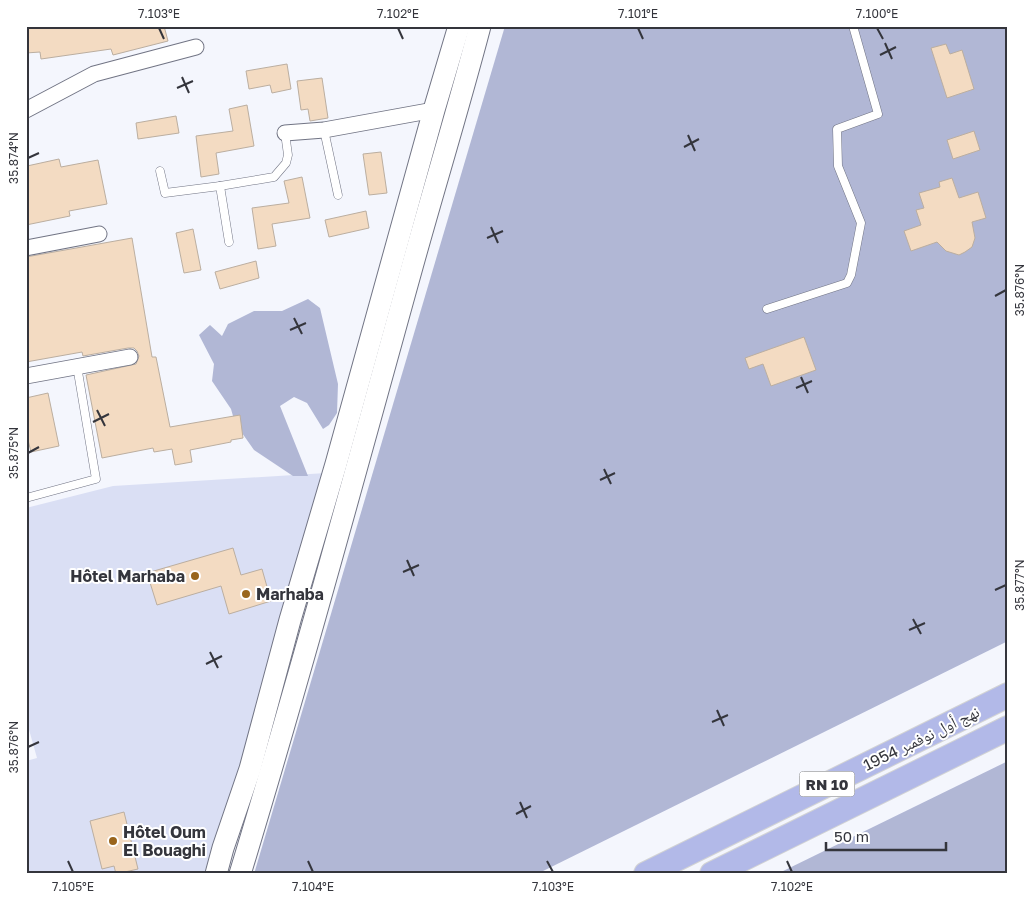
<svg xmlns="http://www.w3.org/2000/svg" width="1034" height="900" font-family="'Golos Text','Noto Naskh Arabic',sans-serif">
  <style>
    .green { fill: #dadff4 }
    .forest { fill: #b1b7d5 }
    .building { fill: #f3dbc2; stroke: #bbaea0 }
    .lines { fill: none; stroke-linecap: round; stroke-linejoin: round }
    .service-casing { stroke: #717484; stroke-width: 9 }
    .minor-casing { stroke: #717484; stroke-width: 17 }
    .secondary-casing { stroke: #717484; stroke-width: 23 }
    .primary-casing { stroke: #d2d3d4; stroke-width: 26 }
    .service { stroke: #fff; stroke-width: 8 }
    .minor { stroke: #fff; stroke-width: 15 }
    .secondary { stroke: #fff; stroke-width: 21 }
    .primary { stroke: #b2b9e8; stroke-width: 24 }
    .ticks { fill: none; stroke: #34353c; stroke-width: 2 }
    .poi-dot { fill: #99651c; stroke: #fff; stroke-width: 2 }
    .labels { text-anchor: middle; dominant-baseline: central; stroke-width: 4; stroke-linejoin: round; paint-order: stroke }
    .shield { fill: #fff; stroke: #717276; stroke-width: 1 }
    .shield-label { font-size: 15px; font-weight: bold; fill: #34353c }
    .poi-label { font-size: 16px; font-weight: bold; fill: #34353c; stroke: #fff; text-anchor: start }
    .street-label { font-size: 16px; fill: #34353c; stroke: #fff }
    .neatline { fill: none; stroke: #34353c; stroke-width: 2 }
    .ticks-label { font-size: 12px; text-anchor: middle; fill: #34353c }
  </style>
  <rect width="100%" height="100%" fill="#f4f6fd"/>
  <polygon class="green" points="326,473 265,689 204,874 26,874 26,761 37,758 26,719 26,508 113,486"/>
  <g class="forest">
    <polygon points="505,26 1008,26 1008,641 537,874 254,874"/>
    <polygon points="308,299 320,308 338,384 337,413 329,425 323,429 307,403 294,397 280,406 308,476 293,476 254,450 235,423 231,409 212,381 214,364 199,335 210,325 222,336 228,324 254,311 282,311"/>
    <polygon points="1008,761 1008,874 777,874"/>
  </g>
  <g class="building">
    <polygon points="26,26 164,26 168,41 113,55 111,49 41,59 40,52 26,53"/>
    <polygon points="946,44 950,54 962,50 974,89 947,98 931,48"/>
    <polygon points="287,64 291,89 272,93 270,85 249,89 246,71"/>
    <polygon points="322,78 328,118 310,121 308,109 301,110 297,81"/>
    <polygon points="247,105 254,146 216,153 219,174 201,177 196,136 233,131 229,109"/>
    <polygon points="176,116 179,133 138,139 136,123"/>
    <polygon points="974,131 980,150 953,159 947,140"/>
    <polygon points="381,152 387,193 369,195 363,154"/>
    <polygon points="59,159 61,167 98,160 107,204 69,211 70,216 26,225 27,166"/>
    <polygon points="302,177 310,218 272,224 276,246 258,249 252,208 289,203 284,181"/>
    <polygon points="952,178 959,198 978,192 986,218 972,222 975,238 972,247 965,252 959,255 946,251 937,242 911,251 904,231 921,225 916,210 924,208 919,193 940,187 939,182"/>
    <polygon points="366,211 369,228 329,237 325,220"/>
    <polygon points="193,229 201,270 184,273 176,233"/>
    <polygon points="132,238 152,357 156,357 170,427 240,415 243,438 231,440 231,442 190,450 192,462 175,465 172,449 154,452 153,448 102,458 86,375 136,364 139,356 137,351 134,348 128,348 83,356 82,352 26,362 26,257"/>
    <polygon points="256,261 259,278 220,289 215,272"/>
    <polygon points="804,337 816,370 771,386 763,364 749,369 745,358"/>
    <polygon points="48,393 59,446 31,452 26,432 26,398"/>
    <polygon points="233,548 241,575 262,569 271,601 229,614 221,586 157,605 147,573"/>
    <polygon points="124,812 138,869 116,874 114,866 102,869 90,821"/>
  </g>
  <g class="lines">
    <g class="service-casing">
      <g id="service">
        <polyline points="324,130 338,195"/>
        <polyline points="160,171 165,193 220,186"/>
        <polyline points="229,242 220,186 274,177 286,163 288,155 285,133"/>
        <polyline points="767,309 847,283 851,275 861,223 838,166 837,129 878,114 853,26"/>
        <polyline points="26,498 96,479 77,366"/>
      </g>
    </g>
    <g class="minor-casing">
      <g id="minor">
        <polyline points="26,110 94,74 196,47"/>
        <polyline points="285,133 324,130 434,110"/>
        <polyline points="26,248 99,234"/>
        <polyline points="26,376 130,357"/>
      </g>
    </g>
    <g class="secondary-casing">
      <g id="secondary">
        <polyline points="216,874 223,848 250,769 290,620 336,464 434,110 459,26"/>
        <path d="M240 874C300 676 354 477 409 278 432 194 458 110 480 26"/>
      </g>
    </g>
    <g class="primary-casing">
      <g id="primary">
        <polyline points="646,874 1008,695"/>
        <polyline points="712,874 1008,728"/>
      </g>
    </g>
    <use href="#service" class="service"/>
    <use href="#minor" class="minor"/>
    <use href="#secondary" class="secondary"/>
    <use href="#primary" class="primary"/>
  </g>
  <path class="ticks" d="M159 28 164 39M398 28 403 39M638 28 643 39M877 28 883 39M885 43 892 59M880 55 896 47M182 77 189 93M177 88 193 81M688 135 695 151M684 147 699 139M28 158 39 153M491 227 498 243M487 238 503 231M995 296 1006 290M294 318 302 334M290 330 306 323M801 377 808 393M796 388 812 381M97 410 105 426M93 422 109 414M28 453 39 447M604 469 611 484M600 480 615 473M407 560 414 576M403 572 419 565M995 590 1006 585M913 619 921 634M909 630 925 623M210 652 218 668M206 664 222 656M717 710 724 726M712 722 728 715M28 747 39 742M520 802 527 818M516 814 531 806M68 861 73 872M308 861 313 872M547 861 553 872M787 861 792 872"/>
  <g class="poi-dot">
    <circle cx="195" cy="576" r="5"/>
    <circle cx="246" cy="594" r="5"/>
    <circle cx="113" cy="841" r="5"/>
  </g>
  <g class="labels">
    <rect class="shield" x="799.5" y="771.5" width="55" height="25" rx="4"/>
    <g class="shield-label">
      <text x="827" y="784">RN 10</text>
    </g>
    <g class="poi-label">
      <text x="185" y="576" text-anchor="end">Hôtel Marhaba</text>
      <text x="256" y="594">Marhaba</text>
      <text x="123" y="832">Hôtel Oum<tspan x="123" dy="18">El Bouaghi</tspan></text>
    </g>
    <g class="street-label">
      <text transform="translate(921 738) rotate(-26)">نهج أول نوفمبر 1954</text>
    </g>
  </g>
  <rect width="1034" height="900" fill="none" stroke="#ffffff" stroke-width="55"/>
  <path d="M826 842v8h120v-8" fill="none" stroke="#34353c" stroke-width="2.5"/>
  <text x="834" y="842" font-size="15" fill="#34353c" stroke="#ffffff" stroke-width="4" paint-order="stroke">50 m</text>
  <rect x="28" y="28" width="978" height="844" class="neatline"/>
  <g class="ticks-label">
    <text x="159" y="18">7.103°E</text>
    <text x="398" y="18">7.102°E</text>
    <text x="638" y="18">7.101°E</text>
    <text x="877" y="18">7.100°E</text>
    <text transform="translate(14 158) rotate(-90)" y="4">35.874°N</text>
    <text transform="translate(1020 290) rotate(-90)" y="4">35.876°N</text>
    <text transform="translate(14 453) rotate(-90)" y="4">35.875°N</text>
    <text transform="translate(1020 585) rotate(-90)" y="4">35.877°N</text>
    <text transform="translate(14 747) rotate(-90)" y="4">35.876°N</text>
    <text x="73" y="891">7.105°E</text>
    <text x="313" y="891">7.104°E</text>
    <text x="553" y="891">7.103°E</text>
    <text x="792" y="891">7.102°E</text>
  </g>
</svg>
